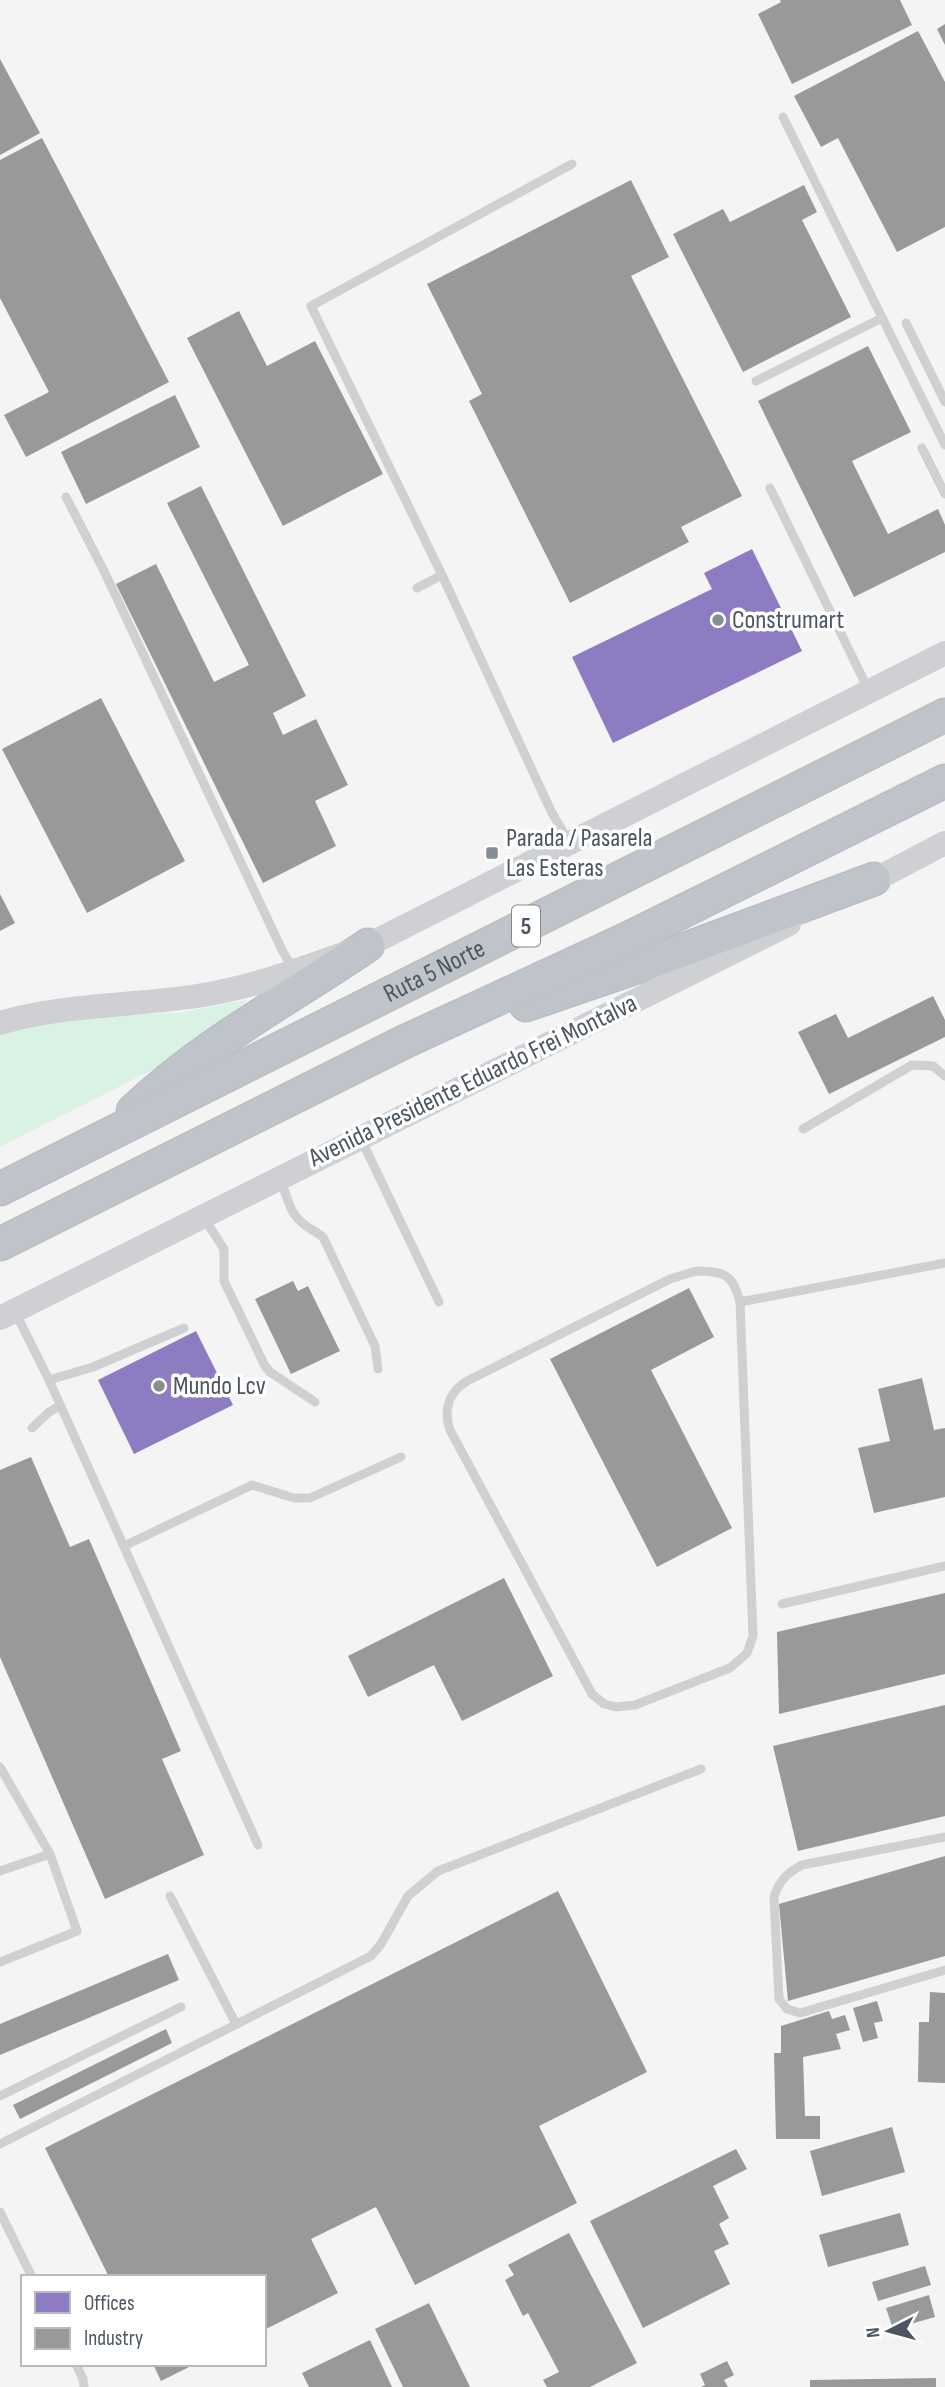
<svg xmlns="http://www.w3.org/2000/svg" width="945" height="2387" font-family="'Sofia Sans Condensed',sans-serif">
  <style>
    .green { fill: #d9f2e3 }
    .offices { fill: #8e7cc3 }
    .industry { fill: #999 }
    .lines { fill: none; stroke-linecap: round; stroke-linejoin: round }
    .motorway-casing { stroke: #b9bec3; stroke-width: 35 }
    .service { stroke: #ced0d2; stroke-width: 9 }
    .secondary { stroke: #ced0d4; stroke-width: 24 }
    .motorway { stroke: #bec4c9; stroke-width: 32 }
    .poi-dot { fill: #868d94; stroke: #fff; stroke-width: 2.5 }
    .labels { text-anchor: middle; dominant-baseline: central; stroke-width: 7; stroke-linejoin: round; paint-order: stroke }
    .shield { fill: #fff; stroke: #808990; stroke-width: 2 }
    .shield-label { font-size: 24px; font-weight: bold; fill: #4a5661 }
    .poi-label { font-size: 26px; fill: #4a5661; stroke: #fff; text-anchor: start }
    .street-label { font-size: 26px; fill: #4a5661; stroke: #fff }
  </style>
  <rect width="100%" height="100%" fill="#f4f4f4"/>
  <polygon class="green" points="247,1000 199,1042 156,1068 0,1147 0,1036 9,1031 89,1016 177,1013"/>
  <g class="offices">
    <polygon points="752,549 802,651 613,743 572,657 712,589 704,573"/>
    <polygon points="196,1331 233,1405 134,1454 98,1380"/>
  </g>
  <g class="industry">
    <polygon points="780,0 900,0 912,25 792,84 758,14 781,2"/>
    <polygon points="945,24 945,45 937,29"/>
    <polygon points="918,31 945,82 945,227 897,252 838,138 821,147 794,96"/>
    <polygon points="0,59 40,133 0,155"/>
    <polygon points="42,138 169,382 26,457 4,415 49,392 0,298 0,160"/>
    <polygon points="631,180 669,257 631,276 742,496 681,527 689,542 570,603 469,401 482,394 427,284"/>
    <polygon points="804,185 817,212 802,220 851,317 743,372 673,234 723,209 730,222"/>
    <polygon points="239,311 267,366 315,341 383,474 283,526 187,338"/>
    <polygon points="868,346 911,432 852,461 888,534 938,509 945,525 945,552 854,597 758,401"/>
    <polygon points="175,395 200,447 86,504 61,452"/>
    <polygon points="201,486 306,696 273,713 283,735 316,719 348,785 315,801 336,846 263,883 116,584 156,564 214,682 249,665 167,503"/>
    <polygon points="101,698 185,861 87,913 2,749"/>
    <polygon points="0,894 15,923 0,931"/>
    <polygon points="933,996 945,1020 945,1037 829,1094 798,1032 836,1014 848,1038"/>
    <polygon points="293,1281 298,1291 308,1286 340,1351 291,1374 255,1299"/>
    <polygon points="689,1288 714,1337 651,1370 732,1528 657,1567 550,1359"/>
    <polygon points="922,1378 934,1430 945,1428 945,1497 874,1513 858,1448 890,1441 878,1389"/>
    <polygon points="31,1457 70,1547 89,1539 181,1751 162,1759 204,1855 105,1899 0,1657 0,1470"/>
    <polygon points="504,1578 553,1676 462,1721 434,1665 368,1697 348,1656"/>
    <polygon points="945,1593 945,1674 779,1714 777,1632"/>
    <polygon points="945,1705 945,1816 798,1851 773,1746"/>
    <polygon points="945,1856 945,1956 788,2001 779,1904"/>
    <polygon points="558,1891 647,2072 539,2126 577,2203 415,2285 376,2207 311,2239 338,2293 264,2330 264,2277 109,2277 45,2148"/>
    <polygon points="168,1954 179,1980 0,2055 0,2024"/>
    <polygon points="930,1992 945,1993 945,2083 918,2082 919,2022 929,2022"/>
    <polygon points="877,2001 883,2021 874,2023 878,2038 863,2042 853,2008"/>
    <polygon points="829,2011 832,2019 845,2015 850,2030 836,2034 841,2049 803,2057 805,2116 820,2116 820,2139 776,2139 774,2053 781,2053 781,2026"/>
    <polygon points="166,2029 172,2043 20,2119 13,2105"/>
    <polygon points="892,2127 905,2172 822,2196 810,2151"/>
    <polygon points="736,2149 747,2169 713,2186 729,2218 719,2224 729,2244 714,2251 730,2284 643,2328 590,2221"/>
    <polygon points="900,2213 909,2245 828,2267 819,2235"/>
    <polygon points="569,2233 637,2363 590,2387 547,2387 543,2380 559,2372 528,2313 523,2316 505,2280 514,2275 508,2265"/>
    <polygon points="925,2266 931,2285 878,2301 872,2282"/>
    <polygon points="929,2295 935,2317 893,2329 886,2308"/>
    <polygon points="429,2303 470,2387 403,2387 375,2329"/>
    <polygon points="370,2340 392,2387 309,2387 302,2373"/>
    <polygon points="727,2361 734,2375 724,2380 728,2387 701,2387 705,2385 700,2374"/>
    <polygon points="153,2364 195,2364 161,2381"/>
    <polygon points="936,2378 936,2387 810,2387 810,2380"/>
  </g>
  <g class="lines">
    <g class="motorway-casing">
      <g id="motorway">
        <polyline points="526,1005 637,967 874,879"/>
        <path d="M133 1111C202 1045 289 999 368 945"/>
        <path id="s1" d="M0 1189 945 715"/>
        <polyline points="0,1244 404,1042 627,939 945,781"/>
      </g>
    </g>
    <g class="service">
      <polyline points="783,117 945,445"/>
      <polyline points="906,323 945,402"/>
      <polyline points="756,381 882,318"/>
      <polyline points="922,448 945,494"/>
      <polyline points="770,488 869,691"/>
      <polyline points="66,497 105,573 282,950 293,969"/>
      <polyline points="417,588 442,575"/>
      <polyline points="569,842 551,811 442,575 311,306 572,164"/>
      <polyline points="803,1129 912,1065 933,1066 945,1076"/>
      <polyline points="361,1139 439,1302"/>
      <path d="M280 1180C287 1193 288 1210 300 1221 306 1227 315 1231 323 1237L375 1346 378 1369"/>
      <polyline points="204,1218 224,1249 224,1281 265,1366 270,1372 315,1402"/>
      <path d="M696 1271C725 1272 732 1273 740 1302L753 1636 747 1653 730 1668 635 1705 616 1707 604 1704 592 1694 450 1430C443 1409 449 1391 469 1380L670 1279Z"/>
      <polyline points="740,1302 945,1263"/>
      <polyline points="15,1312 49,1380 258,1845"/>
      <polyline points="49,1380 93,1367 184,1328"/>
      <polyline points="32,1428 49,1412 60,1406"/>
      <polyline points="124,1546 252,1485 294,1498 310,1498 401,1457"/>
      <polyline points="782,1604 945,1566"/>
      <polyline points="0,1767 50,1854 77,1931 0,1962"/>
      <path d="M945 1837 802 1865C787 1873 779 1881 774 1897L779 1999 787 2009 800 2013 945 1970"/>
      <polyline points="0,1871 50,1854"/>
      <polyline points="170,1896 236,2024"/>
      <polyline points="0,2096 181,2007"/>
      <polyline points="0,2144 371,1956 381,1944 408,1896 438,1871 701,1769"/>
      <polyline points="0,2212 32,2277"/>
      <polyline points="76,2364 83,2379 84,2387"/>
    </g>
    <g class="secondary">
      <polyline points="859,888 945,843"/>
      <path d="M0 1023C65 1004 131 1006 197 996 256 987 312 965 368 945L945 653"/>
      <polyline points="0,1318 789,924"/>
    </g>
    <use href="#motorway" class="motorway"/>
  </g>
  <g class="poi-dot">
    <circle cx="718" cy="620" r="7"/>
    <rect x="485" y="846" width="14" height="14" rx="3.5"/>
    <circle cx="159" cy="1386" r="7"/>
  </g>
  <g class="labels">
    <rect class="shield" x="512" y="905.5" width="28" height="41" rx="5"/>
    <g class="shield-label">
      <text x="526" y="926">5</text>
    </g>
    <g class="poi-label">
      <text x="732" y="620">Construmart</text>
      <text x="506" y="838">Parada / Pasarela<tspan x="506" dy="30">Las Esteras</tspan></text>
      <text x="173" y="1386">Mundo Lcv</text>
    </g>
    <g class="street-label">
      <text stroke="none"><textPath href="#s1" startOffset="486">Ruta 5 Norte</textPath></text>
      <text transform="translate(473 1081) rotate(-26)">Avenida Presidente Eduardo Frei Montalva</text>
    </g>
  </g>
  <rect x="21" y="2275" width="245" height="91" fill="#ffffff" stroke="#b7bbc0" stroke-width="2"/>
  <rect x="35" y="2292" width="35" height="21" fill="#8e7cc3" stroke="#b7bbc0" stroke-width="2"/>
  <text x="84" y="2310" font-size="21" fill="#4a5661">Offices</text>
  <rect x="35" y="2328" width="35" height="21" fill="#999999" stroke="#b7bbc0" stroke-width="2"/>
  <text x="84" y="2345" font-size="21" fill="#4a5661">Industry</text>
  <g transform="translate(889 2331) rotate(264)" stroke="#ffffff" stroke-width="5" paint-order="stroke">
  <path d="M0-5L12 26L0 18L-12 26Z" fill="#4a5661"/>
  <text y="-10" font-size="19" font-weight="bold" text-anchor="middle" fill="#4a5661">N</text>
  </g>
</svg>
